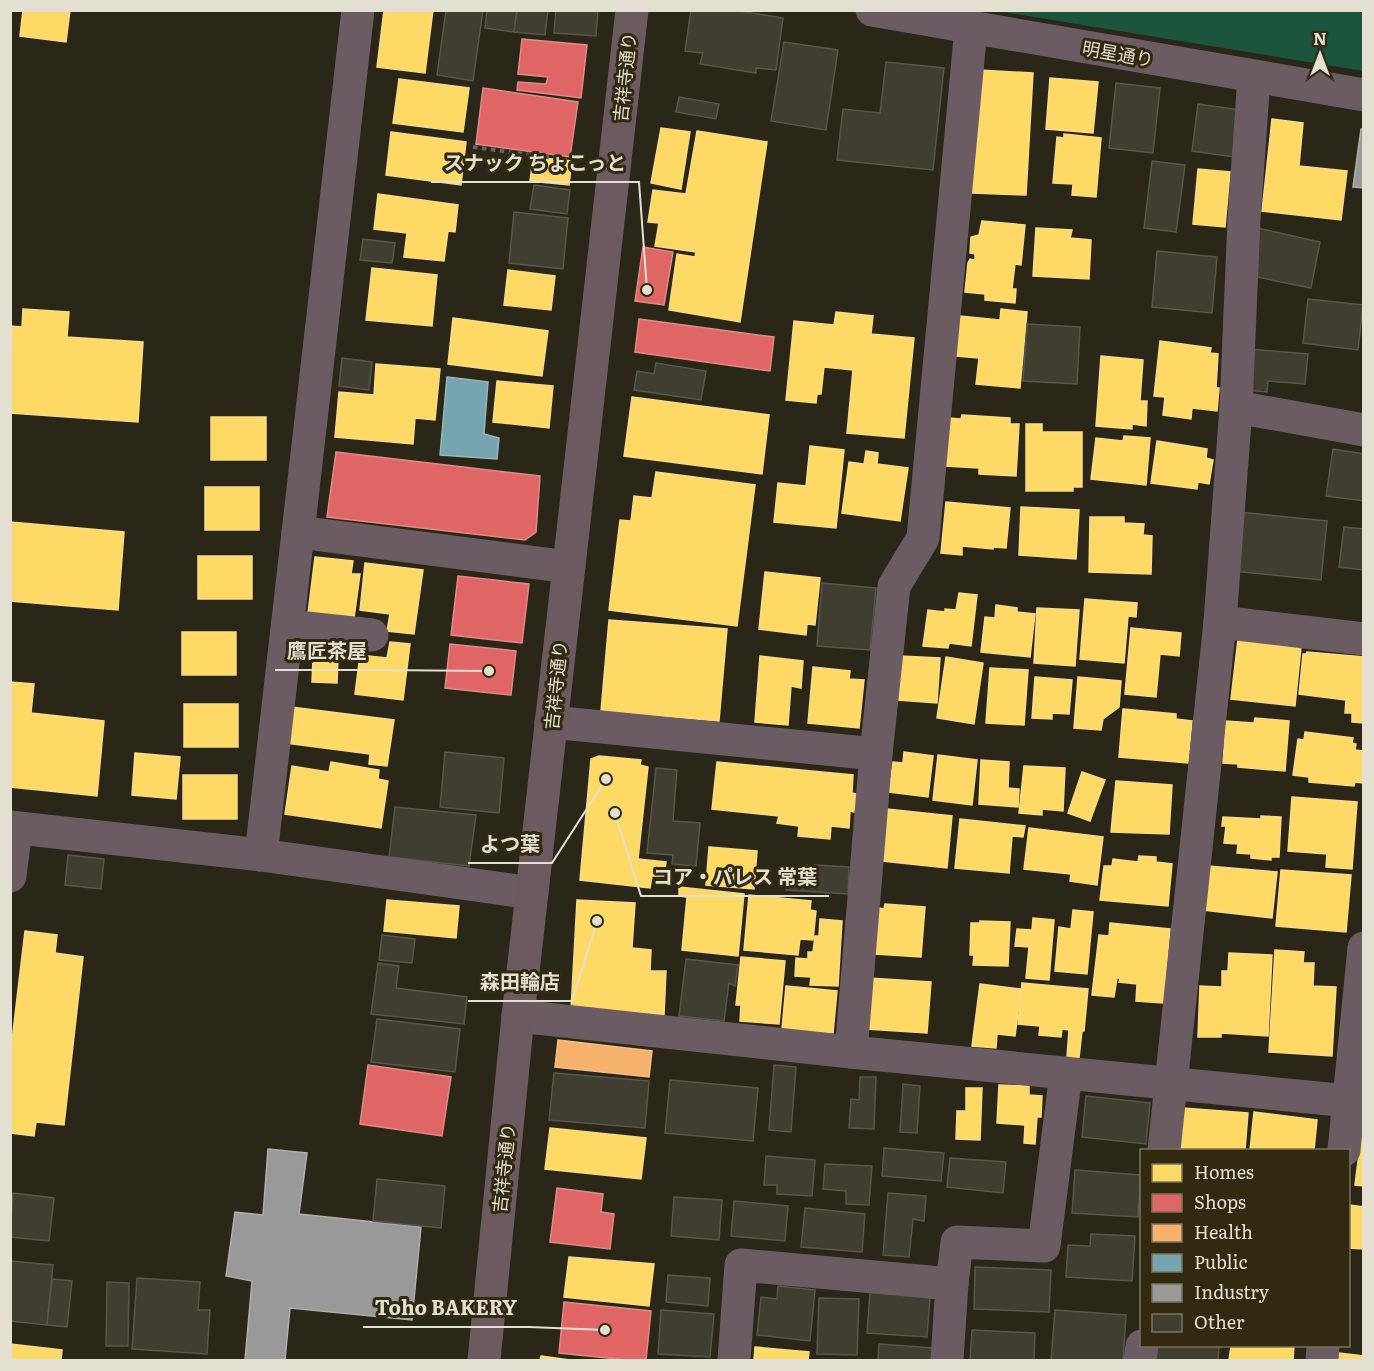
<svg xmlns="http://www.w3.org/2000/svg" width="1374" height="1371" font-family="Literata,'Noto Sans JP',serif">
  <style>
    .green { fill: #1b553c }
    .homes { fill: #ffd966; stroke: #f7db86; stroke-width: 1.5 }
    .shops { fill: #e06666; stroke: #e18b86; stroke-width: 1.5 }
    .health { fill: #f6b26b; stroke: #f1c08a; stroke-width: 1.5 }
    .public { fill: #76a5af; stroke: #97b7b9; stroke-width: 1.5 }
    .industry { fill: #999; stroke: #b0aeaa; stroke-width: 1.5 }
    .building { fill: #403d31; stroke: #59564a; stroke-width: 1.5 }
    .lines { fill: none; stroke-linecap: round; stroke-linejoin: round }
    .path { stroke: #6b6062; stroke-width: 4; stroke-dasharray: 4.5 4.5; stroke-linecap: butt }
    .minor { stroke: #6b5c63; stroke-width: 33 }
    .major { stroke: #6b5a5f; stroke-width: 33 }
    .labels { text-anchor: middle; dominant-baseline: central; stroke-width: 6; stroke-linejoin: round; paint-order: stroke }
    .street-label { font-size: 18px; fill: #e4e0d1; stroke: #312a11 }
    .leader { fill: none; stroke: #e4e0d1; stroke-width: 2 }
    .callout-dot { fill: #e4e0d1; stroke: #312a11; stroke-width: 2 }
    .callout-label { font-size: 20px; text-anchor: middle; font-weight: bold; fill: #e4e0d1; stroke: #312a11; stroke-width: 6; stroke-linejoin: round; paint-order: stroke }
  </style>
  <rect width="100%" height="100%" fill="#2a2618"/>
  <polygon class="green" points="997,11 1363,11 1363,71"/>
  <g class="homes">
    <polygon points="23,10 70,10 66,42 20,36"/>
    <polygon points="384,10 433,10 425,73 377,67"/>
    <polygon points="979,70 1033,73 1026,195 972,193"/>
    <polygon points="1050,78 1098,82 1093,133 1046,129"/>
    <polygon points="399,79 469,88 463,132 393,123"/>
    <polygon points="1272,119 1303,123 1299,166 1347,171 1341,220 1262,211"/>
    <polygon points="661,128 690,132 681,189 651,183"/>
    <polygon points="697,131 767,142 740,322 669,310 677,254 695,257 696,252 655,246 659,223 648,222 653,190 686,194"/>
    <polygon points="391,132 466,142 461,185 386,175"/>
    <polygon points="1064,134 1101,138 1096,197 1072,195 1073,184 1053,183 1057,137 1064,138"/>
    <polygon points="533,157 572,161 569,185 530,181"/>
    <polygon points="1198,169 1230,172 1225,227 1193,224"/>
    <polygon points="378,194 458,205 455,232 448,231 444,261 404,257 407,233 374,229"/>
    <polygon points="982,221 1025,225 1021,265 1015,264 1012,289 1016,289 1015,303 985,300 985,294 965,292 968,263 970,259 975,260 975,254 970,253 971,237 979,235"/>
    <polygon points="1036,228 1072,230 1070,238 1091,240 1089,279 1033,276"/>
    <polygon points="372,268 437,275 432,326 366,320"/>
    <polygon points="508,270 555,276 551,310 504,305"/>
    <polygon points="23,309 69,312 67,337 143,342 138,422 10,413 12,326 22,327"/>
    <polygon points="1001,309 1027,312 1020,388 976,384 979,358 956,356 960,316 1000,320"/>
    <polygon points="836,312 873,316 871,334 914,338 904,438 847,433 853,370 824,367 821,394 817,394 816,403 786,400 794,321 834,325"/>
    <polygon points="453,318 548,331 542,376 448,364"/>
    <polygon points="1160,341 1211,348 1210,353 1218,354 1216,388 1219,388 1217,411 1192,408 1191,419 1163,415 1165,397 1154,396"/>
    <polygon points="1101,356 1143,360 1140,401 1147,401 1146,426 1132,424 1132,429 1096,426"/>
    <polygon points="376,364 440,369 435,420 415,418 413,444 335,437 339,392 374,395"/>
    <polygon points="497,381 553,386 549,428 493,422"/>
    <polygon points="632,397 769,415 762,474 624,456"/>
    <polygon points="962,415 1010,418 1010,424 1019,424 1016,476 979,474 979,468 945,466 949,418 961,419"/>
    <rect x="211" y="417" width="55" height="43"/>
    <polygon points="1026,424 1042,424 1042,432 1082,432 1082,487 1073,487 1073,491 1026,491"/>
    <polygon points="1124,436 1150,438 1146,485 1091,479 1096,438 1123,441"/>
    <polygon points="1157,441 1207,449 1206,458 1213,460 1209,484 1198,482 1197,489 1151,483"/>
    <polygon points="810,446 844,450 836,528 774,522 778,483 806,486"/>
    <polygon points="866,451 878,453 877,464 908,468 900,521 842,513 849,462 864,464"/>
    <polygon points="656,472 755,485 737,626 609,610 620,520 631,521 634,496 652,498"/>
    <rect x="205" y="487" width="54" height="43"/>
    <polygon points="946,502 1010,508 1006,548 993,547 993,549 962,546 962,555 941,553"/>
    <polygon points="1021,507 1079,510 1076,559 1019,555"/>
    <polygon points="1090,517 1124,517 1124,523 1144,524 1143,535 1152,536 1151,574 1089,572"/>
    <polygon points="10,522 124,532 118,610 10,601"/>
    <rect x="198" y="556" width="54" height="43"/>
    <polygon points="315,557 353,561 351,574 360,574 354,618 308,613"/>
    <polygon points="365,563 423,570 414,634 387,631 390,614 360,610"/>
    <polygon points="765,572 820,578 815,625 807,624 806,635 759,629"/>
    <polygon points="959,593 977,595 971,646 949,643 948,648 923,646 928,610 945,612 945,609 956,610"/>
    <polygon points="1085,599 1137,603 1136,617 1128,616 1124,663 1080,659"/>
    <polygon points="996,605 1017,608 1017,612 1035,614 1030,657 981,652 985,617 995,618"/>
    <polygon points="1037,608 1079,610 1075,666 1034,663"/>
    <polygon points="609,620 727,629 719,721 601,711"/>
    <polygon points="1131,628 1181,633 1179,656 1160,654 1156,697 1125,694"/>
    <rect x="182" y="632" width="54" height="43"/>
    <polygon points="1238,639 1301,647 1295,706 1231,699"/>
    <polygon points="390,642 410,644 403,700 355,694 360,655 387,658"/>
    <polygon points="1307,652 1364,657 1364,723 1352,722 1352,713 1345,713 1346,700 1299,694 1303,654 1306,654"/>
    <polygon points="760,656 803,661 801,688 791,686 788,725 755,722"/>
    <polygon points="900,656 940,658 937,703 897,700"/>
    <polygon points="946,657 983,663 974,724 937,718"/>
    <polygon points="313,658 338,658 337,683 312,682"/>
    <polygon points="813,667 850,671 849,679 864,680 859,728 808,723"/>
    <polygon points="990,668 1028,670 1024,725 986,723"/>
    <polygon points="1035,677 1072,680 1069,714 1052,713 1052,719 1032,718"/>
    <polygon points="1078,677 1121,681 1119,707 1103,719 1101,730 1074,728"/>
    <polygon points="10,682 34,684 31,713 104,721 97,796 10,787"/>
    <rect x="184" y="704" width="54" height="43"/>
    <polygon points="291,707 394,720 387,766 369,764 370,754 286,743"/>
    <polygon points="1123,709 1176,714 1176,719 1192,721 1188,763 1119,757"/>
    <polygon points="1255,718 1289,721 1285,771 1238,767 1238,764 1223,763 1226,721 1254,723"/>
    <polygon points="1305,732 1353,738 1352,743 1356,744 1355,750 1364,751 1362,783 1355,782 1354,786 1309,782 1309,777 1293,775 1298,739 1304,740"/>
    <polygon points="904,752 933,756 928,797 889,792 893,762 903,763"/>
    <polygon points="135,753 180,757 176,799 132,795"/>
    <polygon points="938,755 977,760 972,805 933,800"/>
    <polygon points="599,756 641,760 640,765 648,767 638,859 666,862 664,876 652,876 650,888 580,880 591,759"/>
    <polygon points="981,760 1009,762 1008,788 1019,789 1018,807 979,804"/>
    <polygon points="331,762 379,770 378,779 388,781 381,828 285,814 292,766 329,772"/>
    <polygon points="717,762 853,775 852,793 857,794 854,812 850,811 849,828 831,826 830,839 798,836 799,826 777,823 779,816 712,809"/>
    <polygon points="1024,766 1065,768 1063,811 1042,809 1042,815 1019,813"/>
    <polygon points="1082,772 1105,780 1090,821 1068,813"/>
    <rect x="183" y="775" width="54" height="44"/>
    <polygon points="1116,781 1172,785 1169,834 1111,832"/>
    <polygon points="1292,797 1357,802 1352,869 1326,867 1327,854 1288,851"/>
    <polygon points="887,809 952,816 947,868 882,861"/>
    <polygon points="1261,816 1281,817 1279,857 1271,857 1271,860 1251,858 1251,854 1237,853 1238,844 1224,843 1226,826 1222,826 1223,817 1261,819"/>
    <polygon points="960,819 1025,826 1023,837 1012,836 1009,873 955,868"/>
    <polygon points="1029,828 1103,837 1097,885 1070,881 1071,874 1024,869"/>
    <polygon points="709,847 757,851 754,889 706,885"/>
    <polygon points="1139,856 1156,857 1156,862 1172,864 1168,906 1100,900 1104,866 1112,866 1113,859 1138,862"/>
    <polygon points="1208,866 1277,872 1272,918 1203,910"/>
    <polygon points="1281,870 1351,875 1346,932 1276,926"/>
    <polygon points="679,887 744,894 738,956 682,950 687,897 679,896"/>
    <polygon points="749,895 811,901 810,910 816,911 813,940 800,939 798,955 744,950"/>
    <polygon points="387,900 459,906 456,938 384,931"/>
    <polygon points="577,900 635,903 632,948 651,950 650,971 666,971 664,1015 571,1010"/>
    <polygon points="885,904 925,907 921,957 875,954 879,908 884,909"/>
    <polygon points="1073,910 1093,912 1087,974 1055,971 1059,927 1071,929"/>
    <polygon points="1033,918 1054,920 1049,980 1026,978 1029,947 1015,946 1017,929 1032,930"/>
    <polygon points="820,919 842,921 838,986 810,985 811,977 795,976 796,958 808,959 808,952 813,952 815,936 819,936"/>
    <polygon points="980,921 1010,922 1008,966 973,965 974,955 970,955 971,923 980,923"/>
    <polygon points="1110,923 1170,929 1163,1003 1136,1001 1137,984 1119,982 1120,978 1117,978 1114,997 1092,995 1099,935 1109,936"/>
    <polygon points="25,931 57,935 55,953 83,957 64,1125 36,1122 34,1136 10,1133 10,1057"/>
    <polygon points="1275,950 1304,952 1303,963 1314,963 1313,986 1336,987 1332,1056 1269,1052"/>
    <polygon points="1229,953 1272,955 1268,1036 1221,1033 1221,1037 1198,1037 1200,986 1222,987 1222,971 1228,971"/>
    <polygon points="741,957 785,961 779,1024 740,1021 741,1005 736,1005"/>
    <polygon points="869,978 931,982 927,1033 866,1029"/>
    <polygon points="1022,983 1088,989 1084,1031 1082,1031 1079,1058 1067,1057 1069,1030 1062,1029 1061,1037 1039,1035 1040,1026 1018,1024"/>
    <polygon points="980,984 1021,989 1015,1036 997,1034 996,1048 972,1046"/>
    <polygon points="786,986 837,991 833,1033 782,1029"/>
    <polygon points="999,1085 1029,1086 1029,1095 1042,1096 1041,1117 1037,1117 1035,1144 1024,1143 1025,1125 997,1123"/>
    <polygon points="966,1088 982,1088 980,1140 956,1139 957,1111 966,1111"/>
    <polygon points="1183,1108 1248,1113 1245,1150 1180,1150"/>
    <polygon points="1254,1112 1317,1120 1314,1150 1250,1150"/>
    <polygon points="550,1128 646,1138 641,1179 545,1169"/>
    <polygon points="1362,1130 1364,1130 1364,1186 1355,1185"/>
    <polygon points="1349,1205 1364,1207 1364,1249 1348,1248"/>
    <polygon points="569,1257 654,1264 649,1306 564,1297"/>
    <polygon points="10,1344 62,1350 61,1360 10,1360"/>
    <polygon points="1231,1346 1294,1346 1293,1360 1229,1360"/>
    <polygon points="755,1347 809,1352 808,1360 754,1360"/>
    <polygon points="1330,1352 1364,1356 1364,1360 1329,1360"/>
    <polygon points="541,1356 570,1360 540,1360"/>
  </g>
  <g class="shops">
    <polygon points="522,39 587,45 581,98 517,90 518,82 546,84 548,77 518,74"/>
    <polygon points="483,88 578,102 570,157 476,144"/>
    <polygon points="643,247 673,252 664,305 635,301"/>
    <polygon points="639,319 774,337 770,371 635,352"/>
    <polygon points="336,452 540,476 536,532 525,540 327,517"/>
    <polygon points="458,576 529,584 522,643 451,635"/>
    <polygon points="450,644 516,651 511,695 445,688"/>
    <polygon points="368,1065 451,1077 442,1136 360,1124"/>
    <polygon points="557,1188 603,1194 601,1212 614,1214 610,1249 550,1242"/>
    <polygon points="564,1302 651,1311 646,1360 627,1360 559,1353"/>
  </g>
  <polygon class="health" points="558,1040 652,1051 649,1077 555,1067"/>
  <polygon class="public" points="447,377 488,382 484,434 499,438 497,459 440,455"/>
  <g class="industry">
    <polygon points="1361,129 1364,129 1364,188 1353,187"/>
    <polygon points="268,1149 307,1153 299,1214 421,1227 412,1320 290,1308 285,1360 245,1360 252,1281 226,1276 235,1212 263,1215"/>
  </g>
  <g class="building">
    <polygon points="446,10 483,10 473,81 437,75"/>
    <polygon points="487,10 517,10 514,32 485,28"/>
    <polygon points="517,10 548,10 545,35 514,32"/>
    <polygon points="556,10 598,10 596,36 554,33"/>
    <polygon points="691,10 734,10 783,18 776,70 756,68 756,73 700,64 703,53 685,51"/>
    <polygon points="784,42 838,50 826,130 771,121"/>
    <polygon points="886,62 944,68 933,170 837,160 843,109 880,113"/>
    <polygon points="1116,83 1160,88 1153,153 1109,148"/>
    <polygon points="679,97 719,104 716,119 676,112"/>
    <polygon points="1198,104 1240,110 1234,157 1192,151"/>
    <polygon points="1152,161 1185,165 1176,232 1144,228"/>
    <polygon points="534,185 570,190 567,214 530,209"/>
    <polygon points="514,212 568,218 563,269 509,263"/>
    <polygon points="1257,228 1320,242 1311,288 1247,275"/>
    <polygon points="363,239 395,243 392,263 360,260"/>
    <polygon points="1157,251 1217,257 1212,313 1152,307"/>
    <polygon points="1308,299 1363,305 1358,350 1303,343"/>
    <polygon points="1027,324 1080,327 1077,384 1023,381"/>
    <polygon points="1249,349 1308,354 1305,384 1268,381 1267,392 1245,390"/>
    <polygon points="342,358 372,362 369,390 339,386"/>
    <polygon points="656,363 706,371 701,400 634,390 637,371 654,374"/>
    <polygon points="1333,449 1364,454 1364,501 1326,496"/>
    <polygon points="1239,512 1327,521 1321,580 1233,571"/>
    <polygon points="1344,527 1364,529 1364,570 1339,567"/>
    <polygon points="822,583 876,588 870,650 817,646"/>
    <polygon points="445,752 504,758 499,813 440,807"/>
    <polygon points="656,768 677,770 673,821 700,823 696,866 672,864 673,855 647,853"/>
    <polygon points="395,807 476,815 469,866 389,857"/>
    <polygon points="68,855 104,859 101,889 65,885"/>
    <polygon points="815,865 849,867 848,894 786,890 787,870 815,872"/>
    <polygon points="382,935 415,939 412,963 379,960"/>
    <polygon points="686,959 738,965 735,986 729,983 724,1021 679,1016"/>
    <polygon points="378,963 399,966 396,988 467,997 464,1024 371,1014"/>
    <polygon points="377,1019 460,1029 455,1072 371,1062"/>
    <polygon points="774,1065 796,1067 791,1132 769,1130"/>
    <polygon points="554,1073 649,1081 645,1128 549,1120"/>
    <polygon points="860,1077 876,1077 874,1129 849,1128 851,1099 859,1100"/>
    <polygon points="670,1080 758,1088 753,1141 665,1133"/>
    <polygon points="903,1084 920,1086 917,1133 900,1132"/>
    <polygon points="1086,1096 1150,1103 1146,1144 1082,1137"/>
    <polygon points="884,1148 944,1153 941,1181 882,1176"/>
    <polygon points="766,1156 815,1160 812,1196 777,1194 777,1185 764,1185"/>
    <polygon points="950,1158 1006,1162 1003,1193 947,1187"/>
    <polygon points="825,1164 872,1166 869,1205 846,1204 846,1191 823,1189"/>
    <polygon points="1075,1170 1141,1175 1138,1217 1072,1213"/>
    <polygon points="377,1179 445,1186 441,1228 373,1221"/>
    <polygon points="13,1193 54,1198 49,1241 10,1237"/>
    <polygon points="888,1193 926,1196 924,1221 913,1219 909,1257 883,1255"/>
    <polygon points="674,1197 722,1200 719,1240 671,1236"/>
    <polygon points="734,1201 788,1206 785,1241 731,1236"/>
    <polygon points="805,1208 865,1214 862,1252 801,1247"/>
    <polygon points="1091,1234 1135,1236 1132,1281 1066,1277 1068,1245 1090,1246"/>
    <polygon points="10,1261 53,1265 47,1325 10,1321"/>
    <polygon points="975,1267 1051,1270 1049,1312 974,1309"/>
    <polygon points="668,1275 710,1278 708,1306 666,1302"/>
    <polygon points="137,1278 200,1282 198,1310 210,1310 207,1354 132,1349"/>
    <polygon points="52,1279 72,1281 67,1327 47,1325"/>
    <polygon points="107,1282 129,1283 128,1346 106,1346"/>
    <polygon points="778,1286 815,1290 810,1341 757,1335 761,1297 777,1299"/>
    <polygon points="870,1292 930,1297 927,1337 867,1333"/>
    <polygon points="819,1298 859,1299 857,1355 817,1354"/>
    <polygon points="661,1310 714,1314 710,1357 658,1354"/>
    <polygon points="1055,1310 1126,1315 1123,1360 1051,1360"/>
    <polygon points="972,1330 1035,1333 1034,1360 970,1360"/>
    <polygon points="879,1344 933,1348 932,1360 878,1360"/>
    <polygon points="1156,1346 1219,1346 1218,1360 1155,1360"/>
  </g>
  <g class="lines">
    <polyline class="path" points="473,147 576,161"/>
    <g class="minor">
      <polyline points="872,10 1364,95"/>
      <polyline points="1236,407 1364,430"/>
      <polyline points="298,532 569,567"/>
      <polyline points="1220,622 1364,639"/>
      <polyline points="288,626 372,635"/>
      <polyline points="551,722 876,754"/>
      <polyline points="10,827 261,855 532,893"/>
      <polyline points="261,855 358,10"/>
      <polyline points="10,876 16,828"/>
      <polyline points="518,1016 851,1052 1349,1101"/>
      <polyline points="851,1052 876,754 894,586 923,538 971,28"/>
      <polyline points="1164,1150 1220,622 1236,407 1244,219 1254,77"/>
      <polyline points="1344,1150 1364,948"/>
      <polyline points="952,1284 957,1242 1044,1246 1066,1073"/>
      <polyline points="734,1360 741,1265 952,1284 947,1360"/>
      <polyline points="1140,1360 1142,1346"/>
      <polyline points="1322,1360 1323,1346"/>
    </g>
    <polyline class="major" points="484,1360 518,1016 632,10"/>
  </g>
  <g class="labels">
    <g class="street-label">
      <text transform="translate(1118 53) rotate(10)">明星通り</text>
      <text transform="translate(624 77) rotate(-84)">吉祥寺通り</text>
      <text transform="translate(555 685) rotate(-84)">吉祥寺通り</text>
      <text transform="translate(503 1168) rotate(-84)">吉祥寺通り</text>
    </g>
  </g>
  <path class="leader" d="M647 290L639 182H431M489 671L379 670H275M606 779L552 863H468M615 813L641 896H829M597 921L572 1001H468M605 1330L529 1327H363"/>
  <g class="callout-dot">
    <circle cx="647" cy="290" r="6"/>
    <circle cx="489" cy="671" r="6"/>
    <circle cx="606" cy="779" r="6"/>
    <circle cx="615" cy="813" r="6"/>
    <circle cx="597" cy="921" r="6"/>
    <circle cx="605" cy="1330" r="6"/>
  </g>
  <g class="callout-label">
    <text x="535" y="170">スナック ちょこっと</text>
    <text x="327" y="658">鷹匠茶屋</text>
    <text x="510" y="851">よつ葉</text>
    <text x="735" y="884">コア・パレス 常葉</text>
    <text x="520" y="989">森田輪店</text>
    <text x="446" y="1315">Toho BAKERY</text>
  </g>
  <rect width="1374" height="1371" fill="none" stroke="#e4e0d1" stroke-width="24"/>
  <rect x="1140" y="1149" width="210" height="198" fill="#312a11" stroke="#79735e" stroke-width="1.5"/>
  <rect x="1152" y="1164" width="30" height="18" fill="#ffd966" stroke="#79735e" stroke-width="1.5"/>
  <text x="1194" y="1179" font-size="18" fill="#e4e0d1">Homes</text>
  <rect x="1152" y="1194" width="30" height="18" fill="#e06666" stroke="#79735e" stroke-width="1.5"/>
  <text x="1194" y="1209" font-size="18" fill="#e4e0d1">Shops</text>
  <rect x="1152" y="1224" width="30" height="18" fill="#f6b26b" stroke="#79735e" stroke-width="1.5"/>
  <text x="1194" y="1239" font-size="18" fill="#e4e0d1">Health</text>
  <rect x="1152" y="1254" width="30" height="18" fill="#76a5af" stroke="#79735e" stroke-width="1.5"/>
  <text x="1194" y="1269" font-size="18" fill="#e4e0d1">Public</text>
  <rect x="1152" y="1284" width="30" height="18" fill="#999999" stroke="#79735e" stroke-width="1.5"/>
  <text x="1194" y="1299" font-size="18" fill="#e4e0d1">Industry</text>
  <rect x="1152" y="1314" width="30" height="18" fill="#403d31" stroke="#79735e" stroke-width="1.5"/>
  <text x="1194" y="1329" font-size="18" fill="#e4e0d1">Other</text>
  <g transform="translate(1320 54)" stroke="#312a11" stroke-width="4.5" paint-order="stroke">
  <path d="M0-4.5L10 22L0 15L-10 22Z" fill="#e4e0d1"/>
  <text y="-9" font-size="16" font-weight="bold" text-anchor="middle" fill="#e4e0d1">N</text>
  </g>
</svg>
